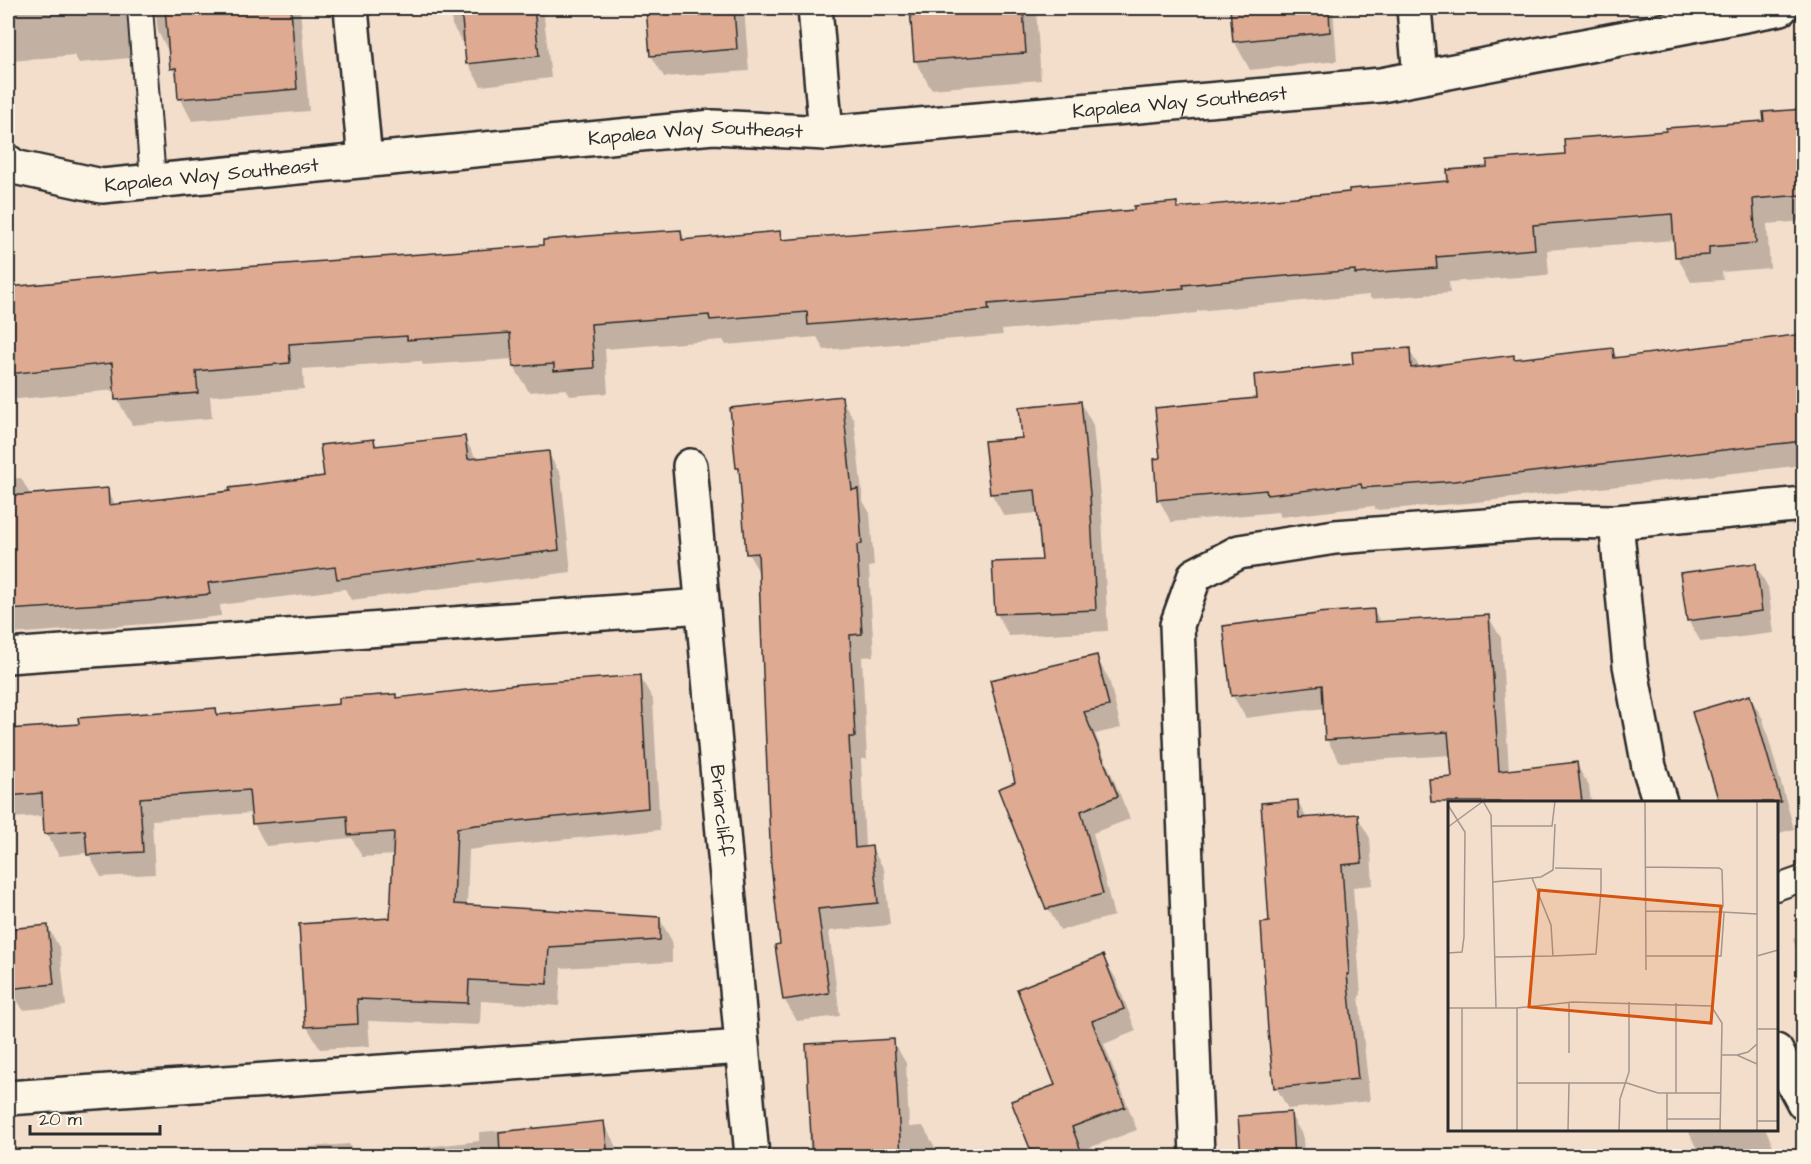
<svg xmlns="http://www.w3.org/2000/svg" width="1811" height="1164" font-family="'Architects Daughter',sans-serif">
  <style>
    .shadow { fill: #0003 }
    .building { fill: #deaa92; stroke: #2b2b2b; stroke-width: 1.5 }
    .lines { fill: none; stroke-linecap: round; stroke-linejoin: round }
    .service-casing { stroke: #2b2b2b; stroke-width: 28 }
    .minor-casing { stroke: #2b2b2b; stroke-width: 38 }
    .service { stroke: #fcf5e5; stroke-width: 24 }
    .minor { stroke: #fcf5e5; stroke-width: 33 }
    .labels { text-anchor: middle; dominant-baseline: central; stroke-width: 6; stroke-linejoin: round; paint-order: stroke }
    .street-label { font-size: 20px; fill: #2b2b2b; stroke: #fcf5e5 }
    .inset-road { fill: none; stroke: #a3968c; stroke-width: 1.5 }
    .view { fill: #d5540f; fill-opacity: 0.15; stroke: #d5540f; stroke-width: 3 }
    .inset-edge { fill: none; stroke: #2b2b2b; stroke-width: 3 }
  </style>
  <rect width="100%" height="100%" fill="#f3decc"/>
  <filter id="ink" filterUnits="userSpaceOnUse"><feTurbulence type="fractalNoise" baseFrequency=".0167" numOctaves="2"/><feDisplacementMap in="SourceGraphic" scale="12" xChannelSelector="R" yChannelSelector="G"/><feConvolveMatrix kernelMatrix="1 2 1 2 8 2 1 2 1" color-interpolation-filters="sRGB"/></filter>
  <g filter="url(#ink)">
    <g class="shadow">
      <polygon points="8,8 300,8 309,111 192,121 180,98 178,80 172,68 170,54 158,32 156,16 153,16 145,18 140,57 79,63 74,55 13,61 8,52"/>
      <polygon points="450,8 543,8 551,78 481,86 468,64 465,47 452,25"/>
      <polygon points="648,8 744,8 749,71 664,77 651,55"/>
      <polygon points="911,8 1036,8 1041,80 931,89 915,60"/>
      <polygon points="1231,8 1333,8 1337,61 1250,70 1234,41"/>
      <polygon points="1804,110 1804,221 1767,224 1770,268 1722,272 1723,280 1691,282 1677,256 1675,240 1547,250 1549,275 1449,282 1450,293 1371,299 1369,295 1197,311 1197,313 1002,330 1003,335 824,350 817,337 726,345 723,340 605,349 608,393 570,396 566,389 529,392 514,367 514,359 423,365 421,361 303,369 304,389 210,396 212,418 132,425 117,399 116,390 8,400 8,289 148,276 545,247 680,231 686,241 779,233 784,241 1136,211 1176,204 1179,209 1450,182 1489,169 1567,155 1668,132 1766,122 1765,113"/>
      <polygon points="1804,335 1804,465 1468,503 1376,510 1374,506 1281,517 1278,512 1171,522 1159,500 1162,460 1258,400 1355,365 1409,350 1420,368 1513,357 1515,361 1612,349 1618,359"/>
      <polygon points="841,398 854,420 863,501 870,513 874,566 869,567 874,656 862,657 867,759 861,759 865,848 871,847 884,869 890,925 829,931 840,1016 797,1021 784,999 761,576 748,553 741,475 738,468"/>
      <polygon points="1081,403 1093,425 1102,517 1108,631 1009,636 997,614 1044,561 1039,513 1004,516 991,493 1024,439"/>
      <polygon points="464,437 477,460 548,453 561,475 571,572 351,600 345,589 220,605 221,616 161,623 11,634 8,627 8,479 21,478 31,496 107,490 116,506 231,493 326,477 374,440 378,447"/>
      <polygon points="1755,564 1768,587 1774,633 1701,642 1688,620"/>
      <polygon points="1373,610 1381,623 1488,616 1501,638 1509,771 1576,764 1589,786 1591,802 1457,802 1452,755 1340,762 1327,740 1325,708 1246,718 1233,696 1224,627"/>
      <polygon points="1096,657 1109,679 1121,728 1095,734 1130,819 1093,833 1114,916 1060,930 1048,908 1017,783"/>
      <polygon points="640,677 653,699 660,830 489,847 469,850 467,906 659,918 672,941 672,962 561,968 559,1006 481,1001 480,1025 368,1021 370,1046 320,1049 307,1027 301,925 392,919 395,855 362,857 352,838 266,846 254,823 253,813 152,820 155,874 101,877 88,853 59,856 46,833 45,816 8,818 8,731 80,725 216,710 219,716 341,706 395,696 397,699"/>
      <polygon points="1750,697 1763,719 1794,829 1776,834 1776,802 1720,802 1694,713"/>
      <polygon points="1298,802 1307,819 1357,816 1370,838 1373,885 1353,887 1361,995 1359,996 1370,1101 1288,1109 1276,1087 1271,924"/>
      <polygon points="48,927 60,949 66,1006 23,1010 10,988 8,931"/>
      <polygon points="1804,935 1804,969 1793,939"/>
      <polygon points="1103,957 1116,979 1136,1031 1104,1044 1137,1130 1083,1150 1086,1156 1035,1156 1013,1102 1057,1086"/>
      <polygon points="893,1041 906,1063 909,1127 923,1126 936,1149 936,1156 810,1156 809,1133 812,1133"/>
      <polygon points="1290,1114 1303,1136 1304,1156 1242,1156 1239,1118"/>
      <polygon points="603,1123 616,1145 618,1156 199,1156 269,1149 269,1150 349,1144 355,1155 479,1141 479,1132 532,1128 533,1130"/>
      <polygon points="1688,1130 1766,1130 1778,1156 1700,1156"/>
      <polygon points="168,1151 171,1156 122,1156"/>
    </g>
    <g class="building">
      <polygon points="165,8 291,8 297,89 178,99 176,68 170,69"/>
      <polygon points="461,8 534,8 539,56 466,64"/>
      <polygon points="646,8 734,8 737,49 650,56"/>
      <polygon points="910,8 1023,8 1026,53 914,61"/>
      <polygon points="1230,8 1329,8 1330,32 1233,42"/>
      <polygon points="1803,109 1803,195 1753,199 1756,243 1709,247 1709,255 1675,257 1672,214 1533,225 1535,249 1436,257 1437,268 1355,274 1355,270 1183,285 1184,288 988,304 989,310 808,325 807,312 710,320 709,315 591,324 594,368 554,371 554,364 513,367 510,333 407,340 407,336 289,344 290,363 196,371 198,393 115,400 112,363 8,374 8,287 147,274 543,245 543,240 600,235 681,230 682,240 780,231 781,240 1134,210 1134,206 1177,202 1177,208 1349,192 1349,189 1448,181 1447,170 1487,167 1487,160 1565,154 1564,139 1666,131 1666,128 1764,121 1763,112"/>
      <polygon points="1803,334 1803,441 1454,481 1362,488 1361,484 1267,495 1266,490 1157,500 1154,459 1160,458 1155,408 1256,398 1254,375 1353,364 1352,352 1410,348 1411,368 1514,355 1514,359 1613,348 1614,358"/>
      <polygon points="842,396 852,490 858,489 862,544 857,545 862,634 850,635 855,737 849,737 855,848 872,846 878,903 818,909 829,993 783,1000 775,945 780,944 771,865 758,553 746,554 739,468 736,468 730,408"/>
      <polygon points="1081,401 1090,494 1096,610 995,614 992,562 1042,560 1035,490 990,494 984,441 1022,438 1019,407"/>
      <polygon points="465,436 468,459 549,451 559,550 337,579 335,567 208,583 210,594 148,601 8,610 8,496 108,488 109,505 230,491 229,488 324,476 320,445 374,439 375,446"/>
      <polygon points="1756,563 1762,611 1687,621 1680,573"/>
      <polygon points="1374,609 1375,622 1489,615 1499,771 1577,762 1582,802 1431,802 1429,779 1452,777 1448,732 1325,740 1322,685 1231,696 1223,626 1317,614 1317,613"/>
      <polygon points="1097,655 1109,706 1084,712 1118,796 1081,811 1103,894 1046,909 998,789 1015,782 990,680"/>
      <polygon points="641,675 648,808 476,825 457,828 454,904 660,917 660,940 549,947 547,984 469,980 468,1003 357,999 358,1024 305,1027 299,924 390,918 394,832 348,835 347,816 252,824 249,790 140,798 143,852 87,855 85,830 44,834 42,793 8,796 8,729 79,724 78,718 216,708 217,715 339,704 339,698 396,694 396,698 520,684"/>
      <polygon points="1750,695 1781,802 1719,802 1692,712"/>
      <polygon points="1298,800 1299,818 1358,814 1362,863 1342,865 1349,974 1347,974 1358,1079 1274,1088 1268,1031 1261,923 1269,922 1261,803"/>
      <polygon points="48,925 54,984 8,989 8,929"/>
      <polygon points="1103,955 1124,1009 1092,1021 1125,1107 1072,1127 1083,1156 1033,1156 1011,1101 1055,1085 1017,989"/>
      <polygon points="894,1039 901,1156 812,1156 806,1044"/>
      <polygon points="1291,1112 1294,1156 1241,1156 1238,1116"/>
      <polygon points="604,1121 608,1156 500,1156 499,1132"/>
    </g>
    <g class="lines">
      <g class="service-casing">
        <g id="service">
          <polyline points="140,8 153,181"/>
          <polyline points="1776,888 1804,878"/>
        </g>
      </g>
      <g class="minor-casing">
        <g id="minor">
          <polyline points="351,8 365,160"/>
          <polyline points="815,8 826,133"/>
          <polyline points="1414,8 1420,77"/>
          <path id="s1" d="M8 162 14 167 102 186 713 127 826 133 1381 85 1781 8"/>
          <path id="s2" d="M690 466 752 1156"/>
          <polyline points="8,656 702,606"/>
          <polyline points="1660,802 1649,767 1630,665 1616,522 1804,504"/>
          <polyline points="1776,1051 1804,1103"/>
          <polyline points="8,1098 742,1047"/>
          <polyline points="1197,1156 1177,625 1195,575 1239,552 1335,537 1556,521 1616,522"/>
        </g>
      </g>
      <use href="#service" class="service"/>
      <use href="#minor" class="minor"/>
    </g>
  </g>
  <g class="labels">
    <g class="street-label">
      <text stroke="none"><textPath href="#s1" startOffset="1180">Kapalea Way Southeast</textPath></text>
      <text stroke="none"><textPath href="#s1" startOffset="694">Kapalea Way Southeast</textPath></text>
      <text stroke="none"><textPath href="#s1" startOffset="208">Kapalea Way Southeast</textPath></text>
      <text stroke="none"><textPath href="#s2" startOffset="346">Briarcliff</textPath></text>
    </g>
  </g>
  <g transform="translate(1448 801)">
    <rect width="330" height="330" fill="#f3decc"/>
    <path class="inset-road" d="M35 0 43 14 48 207M197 0 198 169M309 0V330M0 4 17 31 16 136 14 151 0 152M43 25H104L107 0M0 26 34 1M197 66 271 67 274 69 275 105 272 111 198 110M45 81 93 76 105 69 107 23M274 111 309 113M105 155 148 153 153 88V68L107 67M198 155H273L276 112M309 155 330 149M47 156 105 155 103 124 84 77M0 207H69M309 228H330M121 252V201M273 254H289L309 263M289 254 300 251 309 243M69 282H179L210 292H272M219 292V330M228 292V202M219 318H272M309 320H330M14 330V207M69 330V207L125 201 263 205 274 222 272 330M120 330 121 282M171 330 172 298 181 271V201"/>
    <path class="view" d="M91 89 273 105 263 222 81 206Z"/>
    <rect width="330" height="330" class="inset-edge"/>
  </g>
  <rect width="1811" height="1164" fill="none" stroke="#fcf5e5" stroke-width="30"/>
  <rect x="15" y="15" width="1781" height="1134" fill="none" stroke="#2b2b2b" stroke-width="2" filter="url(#ink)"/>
  <path d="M30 1125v9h130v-9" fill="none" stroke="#2b2b2b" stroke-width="3"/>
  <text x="39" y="1125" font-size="18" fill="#2b2b2b" stroke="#fcf5e5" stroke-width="4.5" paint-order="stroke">20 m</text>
</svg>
